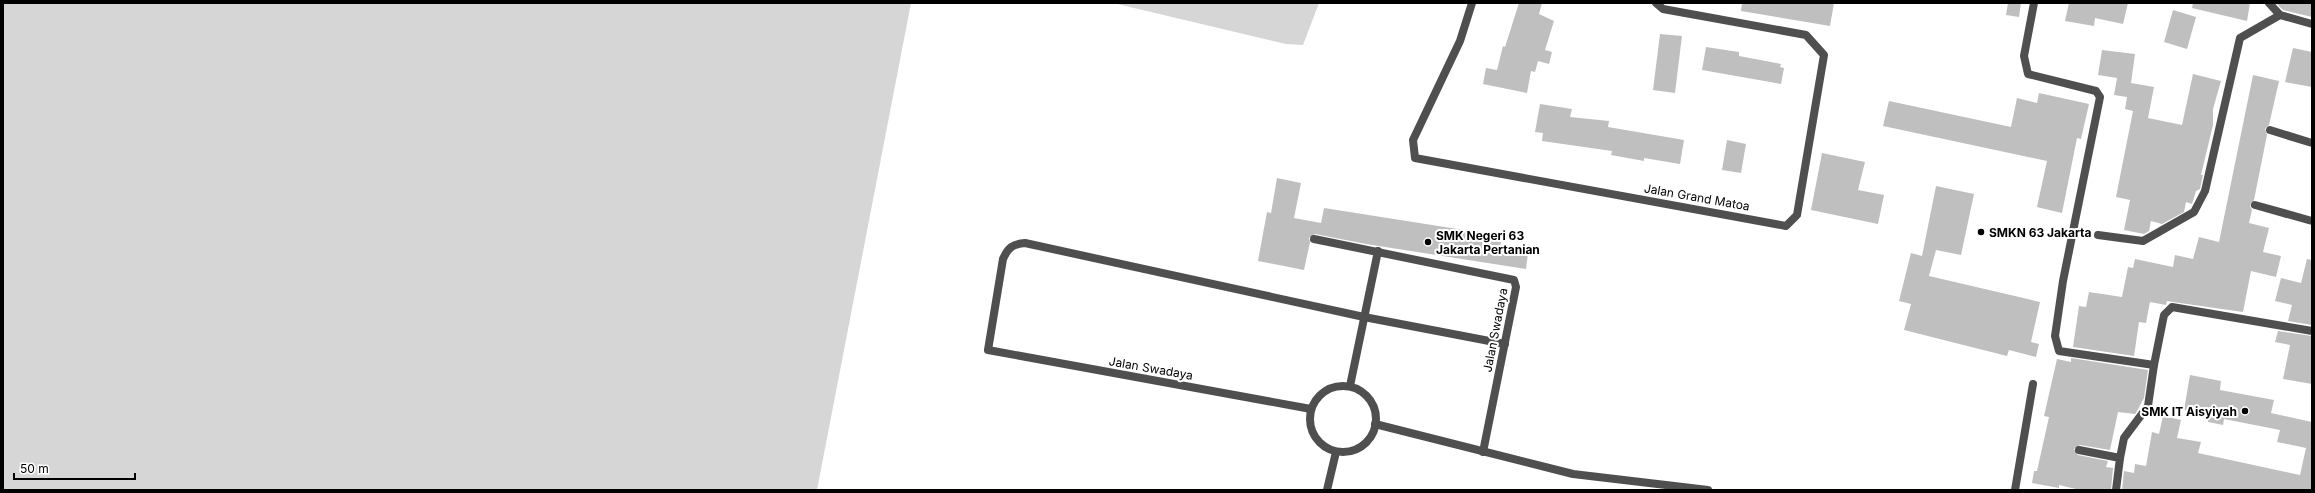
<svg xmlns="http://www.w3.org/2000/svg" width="2315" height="493" font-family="Inter,sans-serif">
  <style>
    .green { fill: #d6d6d6 }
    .building { fill: #bfbfbf }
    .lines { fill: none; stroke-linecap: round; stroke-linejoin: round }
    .lane { stroke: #4f4f4f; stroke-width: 8 }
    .street { stroke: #4f4f4f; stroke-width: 8 }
    .poi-dot { fill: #000; stroke: #fff; stroke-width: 1.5 }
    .labels { text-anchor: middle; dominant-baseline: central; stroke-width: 4; stroke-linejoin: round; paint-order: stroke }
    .street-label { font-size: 12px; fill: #000; stroke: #fff }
    .poi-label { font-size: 12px; font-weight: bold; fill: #000; stroke: #fff; text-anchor: start }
  </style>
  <rect width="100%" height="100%" fill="#fff"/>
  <g class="green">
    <polygon points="3,3 911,3 817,490 3,490"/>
    <polygon points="1113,3 1319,3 1303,45 1286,44"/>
  </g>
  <g class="building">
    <polygon points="1519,3 1542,3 1539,14 1554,21 1545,50 1552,52 1549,64 1538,61 1535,72 1531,71 1527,93 1483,84 1486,68 1497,70 1503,46 1505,47"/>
    <polygon points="1742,3 1834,3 1830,26 1741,11"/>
    <polygon points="2008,3 2021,3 2019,17 2006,15"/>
    <polygon points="2069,3 2128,3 2123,24 2095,18 2094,26 2065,21"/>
    <polygon points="2193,3 2250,3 2247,21 2192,8"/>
    <polygon points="2276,3 2312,3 2312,17 2283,10"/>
    <polygon points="2173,10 2196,17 2187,49 2164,42"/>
    <polygon points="1660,34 1682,36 1675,93 1653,90"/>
    <polygon points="1706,47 1739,52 1739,56 1781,64 1780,67 1784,68 1781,84 1702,70"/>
    <polygon points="2293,48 2312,52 2312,87 2285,82"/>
    <polygon points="2102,50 2135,54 2131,83 2154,87 2148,118 2182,125 2193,74 2221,81 2213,109 2213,125 2201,175 2203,175 2200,189 2196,191 2192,204 2186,202 2184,212 2162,224 2151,221 2149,231 2144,234 2124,230 2130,200 2116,197 2133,111 2125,109 2127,97 2114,95 2117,78 2098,75"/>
    <polygon points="2253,75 2279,81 2269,125 2265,129 2267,135 2254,200 2250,206 2252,210 2249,223 2269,228 2263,252 2281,256 2276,277 2251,271 2243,312 2173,302 2167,301 2166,305 2150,302 2146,323 2139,322 2134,356 2073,347 2079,306 2086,307 2089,292 2122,297 2128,267 2133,268 2135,259 2173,267 2175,255 2193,259 2199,237 2219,242"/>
    <polygon points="2039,93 2089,104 2081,139 2077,138 2062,213 2037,207 2047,161 1883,126 1889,101 2011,127 2017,98 2037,103"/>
    <polygon points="1540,104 1572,109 1570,117 1609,121 1608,127 1684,140 1680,164 1644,158 1644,161 1611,155 1612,151 1542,141 1543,133 1535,132"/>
    <polygon points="1727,140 1746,144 1741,173 1722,170"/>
    <polygon points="1822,153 1865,162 1858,190 1884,195 1878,224 1811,210"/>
    <polygon points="1277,178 1301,183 1294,218 1321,223 1324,208 1502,236 1500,248 1528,253 1526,269 1366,244 1315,234 1309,238 1310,242 1304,270 1258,261 1267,212 1271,213"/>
    <polygon points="1936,186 1974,194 1961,255 1936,250 1929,276 2040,302 2031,342 2039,344 2036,357 2009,350 2007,356 1904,330 1911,304 1899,301 1911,253 1922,256"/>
    <polygon points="2307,259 2312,260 2312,325 2288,321 2292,305 2275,301 2281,278 2301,283"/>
    <polygon points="2278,331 2312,336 2312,384 2283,379 2290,345 2275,342"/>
    <polygon points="2071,358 2148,370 2144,398 2136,413 2135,414 2118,412 2110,450 2080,445 2074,449 2078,455 2108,461 2106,467 2113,468 2111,490 2080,490 2059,485 2059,488 2032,483 2034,471 2037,471 2049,417 2044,416 2057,359 2071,362"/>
    <polygon points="2190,375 2221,381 2220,390 2274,400 2271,413 2312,422 2312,490 2122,490 2124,471 2134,473 2135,464 2146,466 2152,432 2159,434 2163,416 2181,420 2177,438 2201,442 2198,453 2300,475 2306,448 2277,442 2280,430 2224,419 2223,425 2208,422 2209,415 2184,410"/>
  </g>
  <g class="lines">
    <g class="lane">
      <polyline points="1314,239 1514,280 1516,287 1483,452"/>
      <circle cx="1343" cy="419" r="33"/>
      <polyline points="1350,386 1378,251"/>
      <path d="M1311 409 988 350 1003 259C1008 248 1012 244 1025 243L1364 317 1505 344"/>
      <polyline points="1375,424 1573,474 1708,490"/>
      <polyline points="1327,490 1336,452"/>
    </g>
    <g class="street">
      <polyline points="1472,3 1460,41 1413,140 1415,158 1786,226 1797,215 1824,55 1806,35 1663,9 1656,3"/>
      <polyline points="2034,3 2024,56 2028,74 2096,91 2100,97 2063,281 2055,336 2059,351 2154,365 2148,406 2124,438 2120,458"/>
      <polyline points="2269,3 2280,15 2312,24"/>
      <polyline points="2270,130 2312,143"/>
      <polyline points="2255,205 2312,221"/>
      <polyline points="2098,235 2143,241 2194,212 2205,191 2240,38 2280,15"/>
      <polyline points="2154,365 2164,315 2172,307 2312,331"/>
      <polyline points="2079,450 2120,458 2116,490"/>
      <polyline points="2015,490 2033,384"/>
    </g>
  </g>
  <g class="poi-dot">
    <circle cx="1981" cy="232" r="4"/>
    <circle cx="1428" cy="242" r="4"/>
    <circle cx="2245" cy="411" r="4"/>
  </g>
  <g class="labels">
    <g class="street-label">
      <text transform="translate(1697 197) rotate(10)">Jalan Grand Matoa</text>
      <text transform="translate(1495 330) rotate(-79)">Jalan Swadaya</text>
      <text transform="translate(1151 368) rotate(10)">Jalan Swadaya</text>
    </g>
    <g class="poi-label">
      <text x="1989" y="232">SMKN 63 Jakarta</text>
      <text x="1436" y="235">SMK Negeri 63<tspan x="1436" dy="14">Jakarta Pertanian</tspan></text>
      <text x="2237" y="411" text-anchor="end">SMK IT Aisyiyah</text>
    </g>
  </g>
  <rect width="2315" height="493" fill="none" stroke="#000000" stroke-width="8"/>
  <path d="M14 473v6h121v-6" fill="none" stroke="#000000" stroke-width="2"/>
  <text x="20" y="473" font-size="12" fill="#000000" stroke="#ffffff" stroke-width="3" paint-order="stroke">50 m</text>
</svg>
